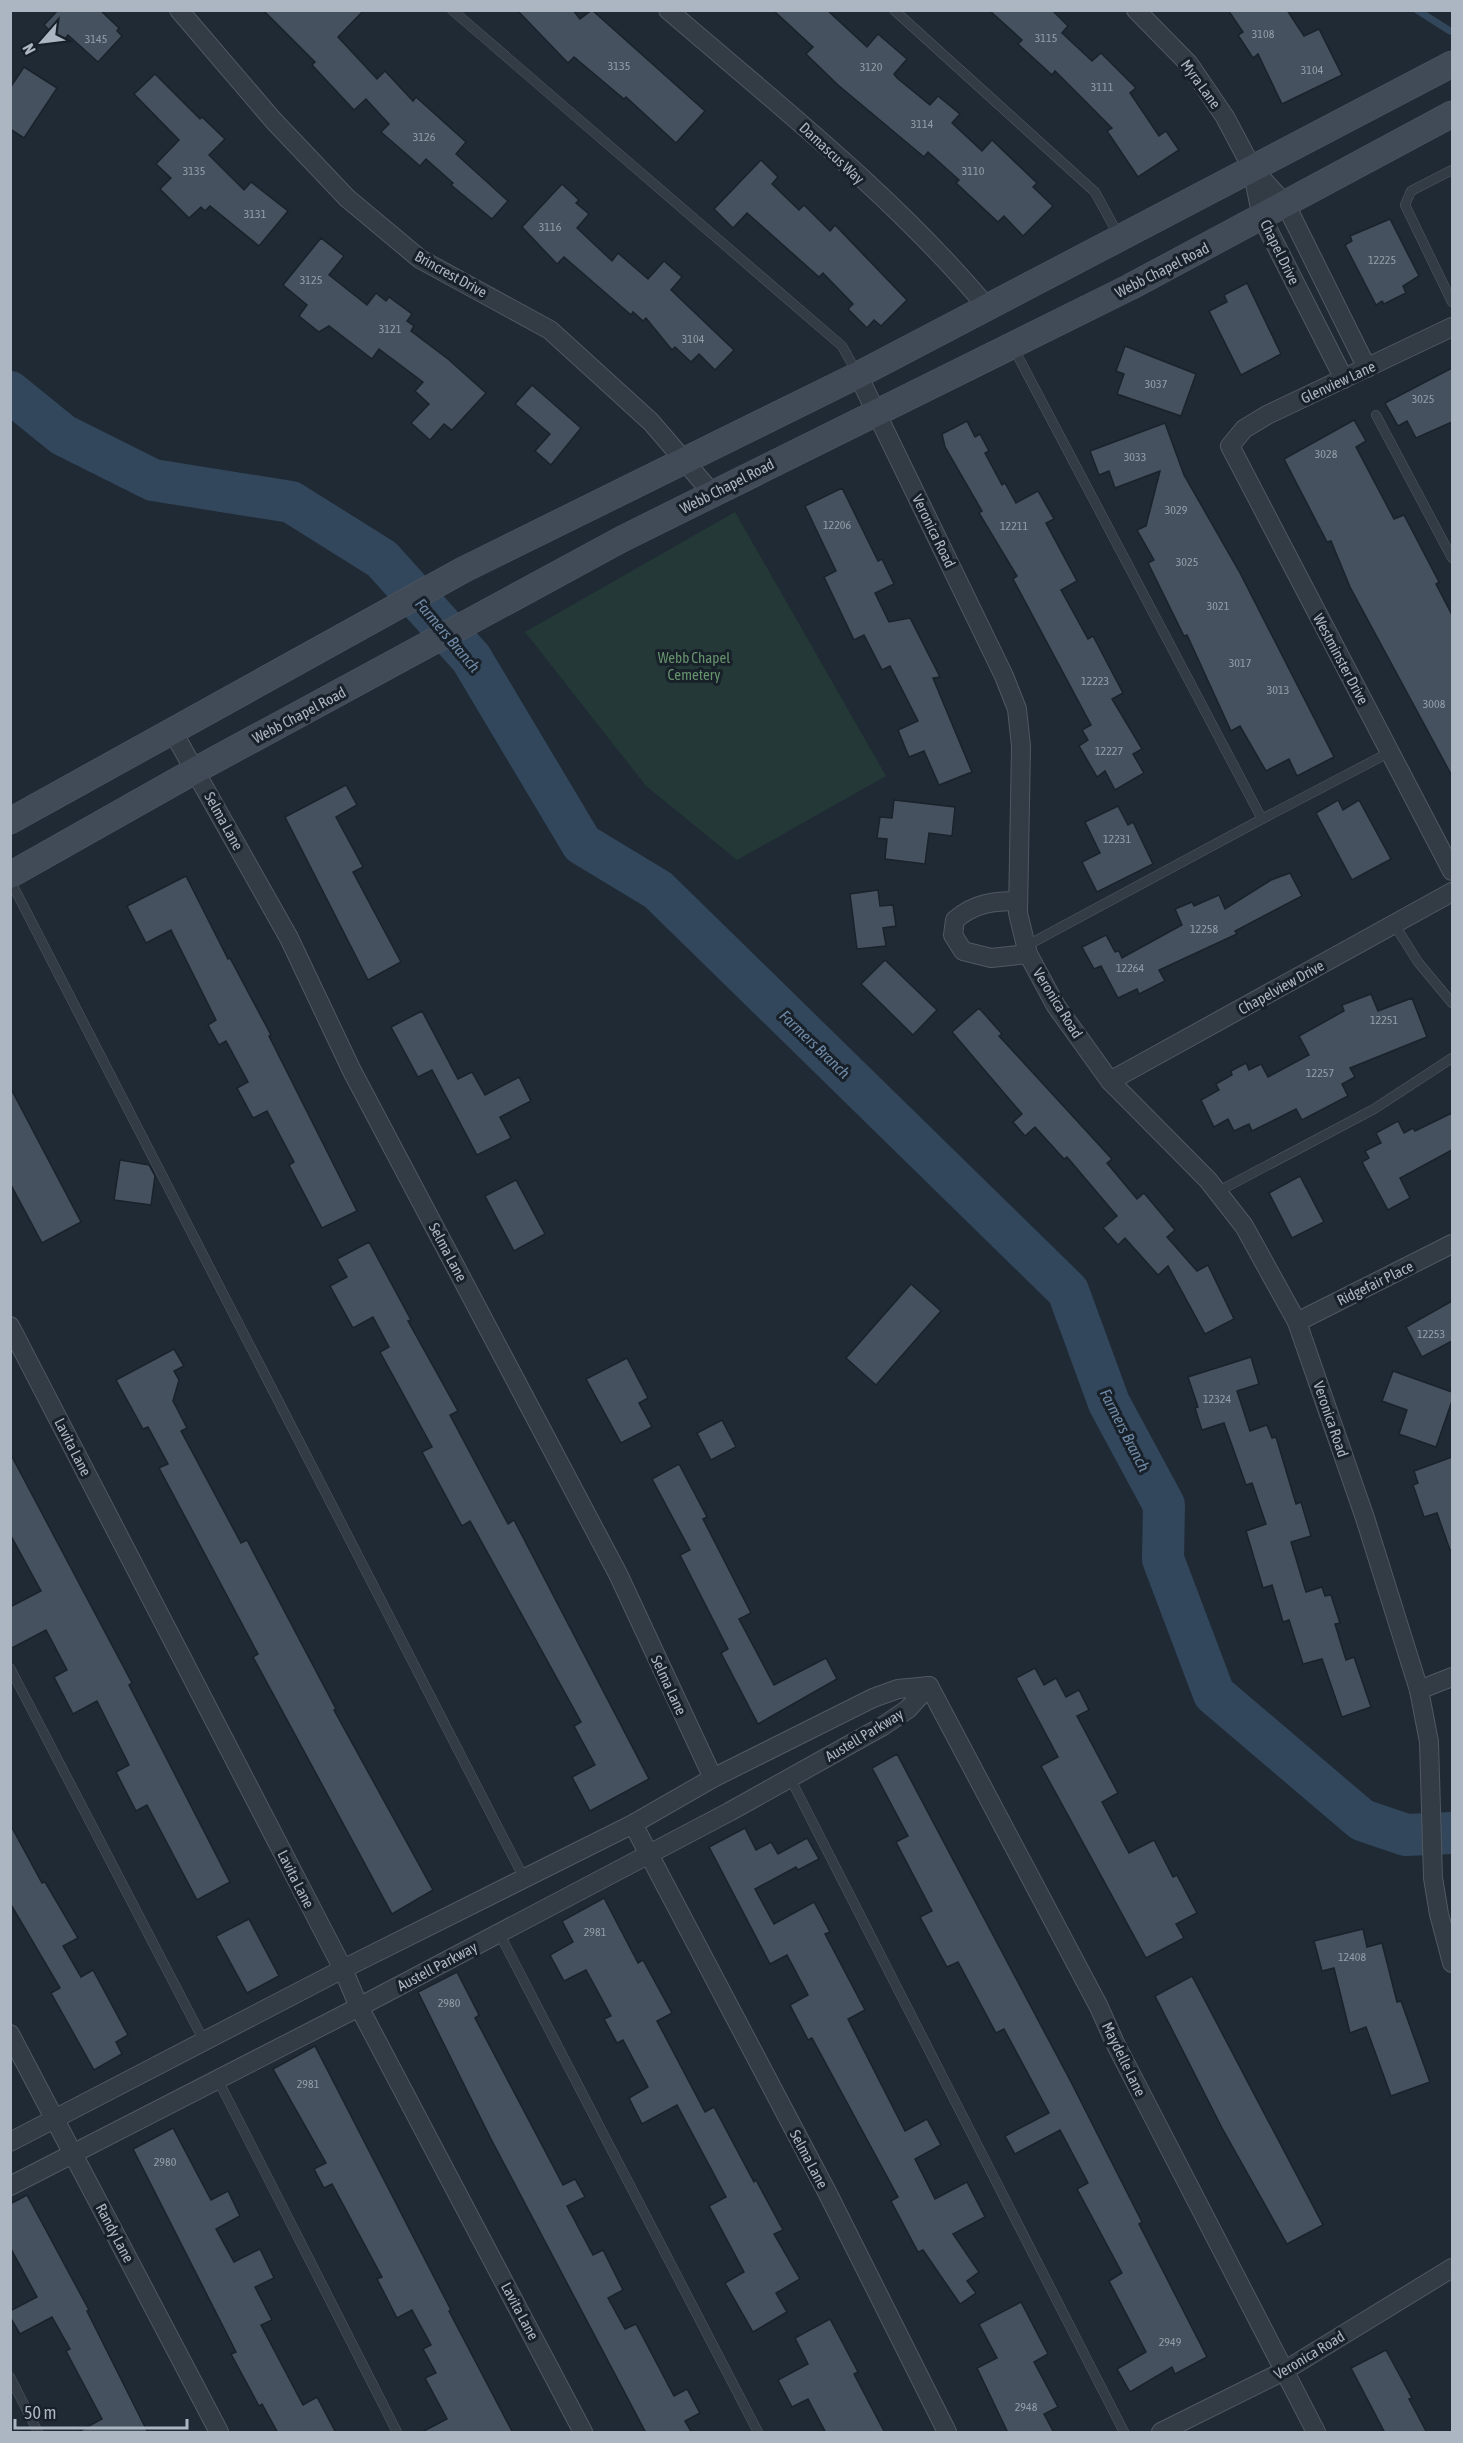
<svg xmlns="http://www.w3.org/2000/svg" width="1463" height="2443" font-family="'Asap Condensed',sans-serif">
  <style>
    .green { fill: #243837 }
    .lines { fill: none; stroke-linecap: round; stroke-linejoin: round }
    .stream { stroke: #33475c; stroke-width: 7 }
    .river { stroke: #33475c; stroke-width: 42 }
    .building { fill: #45515e; stroke: #1a222b; stroke-width: 1.5 }
    .lane-casing { stroke: #505963; stroke-width: 10 }
    .street-casing { stroke: #505963; stroke-width: 20 }
    .secondary-casing { stroke: #505963; stroke-width: 27 }
    .lane { stroke: #333b45; stroke-width: 9 }
    .street { stroke: #333b45; stroke-width: 18 }
    .secondary { stroke: #414b58; stroke-width: 26 }
    .labels { text-anchor: middle; dominant-baseline: central; stroke-width: 6; stroke-linejoin: round; paint-order: stroke }
    .number-label { font-size: 12px; fill: #929da9 }
    .street-label { font-size: 15px; fill: #acb6c2; stroke: #182029 }
    .park-label { font-size: 15px; fill: #65916c; stroke: #182029 }
    .water-label { font-size: 16px; font-style: italic; fill: #6e89a6; stroke: #182029 }
  </style>
  <rect width="100%" height="100%" fill="#1f2a34"/>
  <polygon class="green" points="735,512 886,776 737,860 646,786 525,632"/>
  <g class="lines">
    <polyline class="stream" points="1417,10 1450,31"/>
    <polyline class="river" points="10,392 63,435 153,480 291,502 382,559 471,658 582,844 658,890 1068,1291 1109,1403 1164,1505 1163,1559 1214,1694 1362,1820 1406,1835 1452,1833"/>
  </g>
  <g class="building">
    <polygon points="58,10 100,10 119,28 117,31 122,36 98,62 68,35 62,42 44,25"/>
    <polygon points="263,10 364,10 338,37 377,79 385,71 413,101 416,97 466,142 456,154 508,201 492,219 451,185 453,183 426,159 420,166 381,132 389,124 366,99 354,110 312,65 315,62"/>
    <polygon points="517,10 573,10 580,19 592,10 705,111 676,143 626,97 624,99 574,57 568,63"/>
    <polygon points="773,10 827,10 867,47 878,34 907,59 894,74 897,78 930,105 938,96 960,114 952,123 982,151 992,140 1037,183 1033,187 1053,206 1023,236 1004,216 998,222 956,183 959,180 928,152 924,157 838,85 806,54 813,47"/>
    <polygon points="989,10 1052,10 1068,26 1062,33 1092,61 1101,53 1136,88 1130,93 1159,136 1166,131 1179,150 1138,177 1107,131 1112,128 1055,71 1052,75 1018,44 1022,40"/>
    <polygon points="1228,10 1287,10 1304,36 1319,29 1342,75 1282,104 1258,54 1253,58 1238,35 1243,32"/>
    <polygon points="24,67 57,88 24,138 10,129 10,88"/>
    <polygon points="155,74 200,119 202,117 225,139 209,155 244,190 251,182 288,211 259,246 210,206 205,211 201,207 189,218 160,189 171,178 156,164 179,140 134,94"/>
    <polygon points="761,160 778,177 772,184 799,210 804,205 830,231 835,225 907,300 881,326 874,320 867,328 848,309 853,304 823,273 819,277 747,213 733,228 714,209"/>
    <polygon points="562,184 579,200 576,203 589,214 577,228 612,261 618,253 648,279 664,261 682,277 671,290 734,350 715,370 699,354 691,362 675,347 672,350 646,318 643,321 633,312 631,315 564,257 557,264 522,227"/>
    <polygon points="1390,219 1419,276 1403,286 1406,293 1384,304 1382,301 1376,305 1345,245 1352,241 1350,236"/>
    <polygon points="321,238 344,256 329,275 367,305 376,293 386,301 389,297 412,314 407,321 414,326 411,331 448,359 486,393 452,430 444,424 430,440 411,423 429,404 415,391 423,382 379,349 372,359 329,326 319,332 299,316 307,305 283,285"/>
    <polygon points="1247,283 1281,354 1241,375 1209,311 1227,302 1224,295"/>
    <polygon points="1125,346 1196,374 1181,416 1117,394 1124,374 1116,371"/>
    <polygon points="1452,368 1452,422 1416,438 1407,421 1398,426 1385,403"/>
    <polygon points="532,385 581,428 551,465 535,451 550,434 515,404"/>
    <polygon points="1354,420 1366,441 1356,447 1394,519 1404,515 1439,582 1436,584 1452,615 1452,776 1350,587 1331,541 1327,542 1284,459"/>
    <polygon points="967,421 975,437 980,434 989,451 985,453 1002,485 1005,483 1016,503 1038,491 1054,519 1046,523 1077,581 1061,590 1088,639 1093,636 1123,693 1112,699 1142,749 1133,754 1144,773 1115,790 1105,771 1097,777 1079,746 1088,740 1082,730 1091,725 1013,579 1017,576 979,513 982,511 945,447 942,434"/>
    <polygon points="1165,423 1184,475 1240,573 1334,757 1297,776 1289,759 1266,771 1240,726 1231,731 1187,635 1184,636 1148,563 1154,560 1137,530 1146,526 1160,471 1115,488 1109,471 1099,475 1090,451"/>
    <polygon points="842,488 878,561 882,559 894,584 875,593 889,622 910,618 940,677 933,678 972,772 939,785 924,751 909,757 898,730 918,721 890,666 882,670 864,635 854,640 824,577 836,571 805,506"/>
    <polygon points="346,785 357,805 336,817 363,867 353,872 401,962 368,980 285,817"/>
    <polygon points="894,800 955,807 952,836 929,833 925,864 885,859 887,839 877,838 880,817 892,818"/>
    <polygon points="1338,800 1343,810 1359,800 1391,859 1352,880 1316,813"/>
    <polygon points="1118,806 1128,825 1133,822 1153,864 1097,892 1082,862 1100,853 1085,822"/>
    <polygon points="1290,873 1302,896 1235,931 1237,934 1159,970 1165,981 1139,994 1137,989 1118,998 1101,966 1094,969 1082,947 1106,935 1115,952 1119,951 1122,958 1182,925 1175,909 1192,902 1194,906 1219,895 1225,909 1271,880"/>
    <polygon points="186,876 228,959 230,958 271,1035 269,1036 357,1211 322,1228 289,1165 294,1162 267,1111 253,1118 237,1088 248,1082 226,1041 219,1045 208,1025 216,1020 171,930 146,943 127,906"/>
    <polygon points="878,890 880,906 893,905 896,926 883,928 886,946 857,949 850,894"/>
    <polygon points="885,960 937,1010 913,1035 861,984"/>
    <polygon points="1371,994 1378,1011 1412,998 1427,1037 1350,1068 1355,1077 1342,1084 1348,1096 1302,1120 1296,1109 1252,1131 1249,1124 1234,1131 1228,1119 1214,1127 1201,1100 1219,1090 1216,1084 1232,1075 1231,1071 1246,1063 1249,1070 1261,1064 1268,1077 1309,1055 1299,1036 1344,1011 1342,1005"/>
    <polygon points="979,1008 1002,1034 999,1036 1112,1159 1107,1163 1137,1199 1144,1193 1175,1230 1167,1237 1197,1271 1208,1265 1234,1319 1205,1334 1168,1266 1158,1275 1125,1238 1118,1245 1103,1228 1117,1216 1067,1157 1064,1159 1035,1127 1025,1136 1013,1122 1022,1114 952,1032"/>
    <polygon points="422,1011 458,1079 472,1072 485,1095 519,1077 531,1101 500,1117 511,1138 477,1155 432,1070 418,1077 391,1027"/>
    <polygon points="10,1087 81,1222 42,1243 10,1183"/>
    <polygon points="1452,1113 1452,1150 1400,1178 1410,1198 1388,1210 1362,1162 1369,1158 1365,1151 1381,1143 1376,1133 1398,1121 1404,1133 1413,1128 1415,1131"/>
    <polygon points="120,1160 149,1165 155,1176 151,1205 114,1200"/>
    <polygon points="1300,1176 1324,1222 1292,1238 1269,1193"/>
    <polygon points="516,1180 545,1234 514,1251 485,1196"/>
    <polygon points="369,1242 411,1320 408,1321 458,1411 450,1415 508,1524 514,1520 649,1779 590,1811 572,1777 595,1765 574,1726 581,1722 470,1521 462,1526 422,1452 432,1447 380,1352 389,1347 373,1317 353,1328 330,1286 347,1277 337,1259"/>
    <polygon points="911,1284 941,1311 876,1385 846,1358"/>
    <polygon points="1452,1301 1452,1341 1422,1357 1406,1327"/>
    <polygon points="174,1349 184,1366 174,1371 179,1380 173,1401 187,1428 181,1431 241,1543 247,1540 336,1709 334,1710 433,1890 392,1914 253,1657 258,1654 159,1468 168,1464 148,1427 143,1429 116,1380"/>
    <polygon points="1251,1357 1259,1384 1237,1391 1250,1431 1267,1425 1272,1438 1276,1437 1296,1504 1301,1502 1311,1536 1291,1542 1306,1592 1322,1587 1325,1596 1331,1595 1340,1623 1335,1624 1346,1660 1354,1657 1371,1707 1342,1717 1322,1659 1303,1664 1289,1620 1283,1622 1272,1585 1263,1588 1246,1531 1266,1524 1252,1483 1246,1485 1224,1423 1202,1430 1195,1408 1198,1407 1188,1377"/>
    <polygon points="627,1358 648,1398 639,1403 652,1427 621,1443 586,1379"/>
    <polygon points="1393,1371 1452,1392 1452,1401 1436,1447 1399,1434 1407,1410 1382,1401"/>
    <polygon points="722,1420 736,1447 711,1460 697,1433"/>
    <polygon points="10,1453 132,1683 129,1685 230,1882 197,1900 147,1805 136,1811 116,1772 129,1765 97,1701 73,1714 54,1677 67,1670 46,1630 10,1649 10,1607 41,1591 10,1534"/>
    <polygon points="1452,1457 1452,1550 1450,1550 1437,1513 1424,1517 1413,1485 1418,1483 1414,1471"/>
    <polygon points="679,1464 707,1517 703,1519 751,1613 739,1619 774,1685 826,1658 837,1679 758,1724 721,1653 728,1649 680,1555 690,1550 652,1479"/>
    <polygon points="1035,1668 1044,1685 1056,1678 1066,1697 1079,1690 1089,1710 1077,1716 1118,1793 1102,1802 1129,1853 1154,1840 1173,1877 1177,1875 1197,1913 1176,1924 1184,1938 1146,1958 1041,1766 1058,1757 1016,1678"/>
    <polygon points="897,1754 1071,2082 1142,2222 1139,2224 1207,2357 1175,2374 1172,2367 1130,2392 1117,2369 1146,2352 1109,2281 1122,2273 1077,2189 1088,2183 1060,2130 1015,2154 1005,2136 1049,2113 1004,2029 996,2033 958,1962 947,1967 920,1917 932,1911 896,1842 908,1836 872,1768"/>
    <polygon points="10,1824 42,1883 45,1882 78,1938 63,1946 81,1977 93,1970 128,2035 116,2042 122,2054 94,2070 51,1993 60,1988 10,1903"/>
    <polygon points="745,1828 756,1850 771,1842 778,1854 807,1838 819,1859 798,1870 796,1867 755,1889 774,1924 814,1902 830,1932 825,1934 865,2010 848,2019 880,2082 905,2131 927,2119 941,2145 915,2159 935,2199 967,2182 985,2217 953,2234 979,2272 967,2281 976,2293 960,2304 923,2250 918,2252 891,2201 898,2197 812,2038 808,2040 790,2005 808,1995 787,1955 770,1964 709,1847"/>
    <polygon points="604,1898 638,1963 643,1960 672,2013 657,2021 705,2112 714,2107 754,2182 756,2180 783,2230 774,2234 800,2279 776,2293 787,2312 753,2332 725,2283 744,2272 709,2206 726,2197 677,2105 642,2124 629,2098 648,2087 623,2040 617,2043 604,2019 611,2016 586,1970 564,1981 550,1955 573,1942 562,1921"/>
    <polygon points="249,1919 279,1976 247,1993 216,1936"/>
    <polygon points="1363,1929 1367,1947 1382,1943 1397,2002 1401,2001 1430,2082 1391,2096 1366,2027 1350,2033 1334,1968 1322,1971 1314,1941"/>
    <polygon points="457,1972 479,2015 475,2018 563,2185 575,2179 585,2197 567,2206 593,2255 603,2250 623,2290 608,2298 625,2329 636,2324 674,2396 687,2389 700,2413 685,2421 692,2433 646,2433 491,2139 418,1992"/>
    <polygon points="1192,1976 1323,2225 1287,2244 1222,2128 1155,1996"/>
    <polygon points="315,2046 451,2310 449,2311 513,2433 420,2433 447,2419 425,2378 436,2373 423,2349 431,2345 412,2310 397,2318 377,2279 382,2277 332,2184 324,2188 314,2169 326,2163 273,2069"/>
    <polygon points="173,2128 211,2200 228,2191 240,2216 216,2229 234,2262 260,2249 274,2278 255,2287 272,2320 261,2325 303,2405 317,2397 336,2433 278,2433 262,2404 259,2406 231,2354 236,2352 133,2149"/>
    <polygon points="27,2195 89,2310 87,2311 148,2433 76,2433 102,2419 66,2351 70,2349 52,2317 20,2334 10,2317 10,2311 37,2297 10,2247 10,2204"/>
    <polygon points="1021,2302 1048,2354 1034,2362 1058,2407 1044,2414 1054,2433 1008,2433 977,2368 997,2358 979,2324"/>
    <polygon points="830,2319 858,2372 854,2374 885,2433 826,2433 808,2399 792,2407 778,2380 808,2364 795,2338"/>
    <polygon points="1386,2350 1412,2398 1409,2399 1427,2433 1385,2433 1351,2368"/>
  </g>
  <g class="lines">
    <g class="lane-casing">
      <g id="lane">
        <polyline points="452,10 842,346 857,373"/>
        <polyline points="894,10 1095,192 1119,236"/>
        <polyline points="1452,170 1411,191 1405,205 1452,302"/>
        <polyline points="1013,347 1262,819 1026,946"/>
        <polyline points="1376,415 1452,558"/>
        <polyline points="1262,819 1390,752"/>
        <polyline points="10,880 524,1878"/>
        <polyline points="1394,924 1418,962 1452,1003"/>
        <polyline points="1217,1192 1374,1109 1452,1058"/>
        <polyline points="10,1668 204,2041"/>
        <polyline points="790,1778 1124,2432"/>
        <polyline points="499,1933 758,2432"/>
        <polyline points="218,2080 397,2432"/>
        <polyline points="10,2377 38,2432"/>
      </g>
    </g>
    <g class="street-casing">
      <g id="street">
        <polyline points="179,10 273,120 347,198 420,259 550,330 651,422 712,493"/>
        <path d="M668 10C776 103 895 197 986 306"/>
        <polyline points="1136,10 1189,64 1225,117 1252,168 1286,205 1367,368"/>
        <polyline points="1252,169 1262,218 1344,379"/>
        <polyline points="1452,327 1267,415 1244,429 1230,446 1452,871"/>
        <polyline points="858,375 1004,676 1017,709 1021,746 1018,913 1028,954 1056,1006 1110,1081 1208,1180 1244,1226 1297,1322 1365,1518 1419,1690 1429,1742 1433,1878 1439,1914 1452,1963"/>
        <polyline points="173,732 289,938 352,1071 618,1574 713,1778"/>
        <path d="M1018 901C994 901 974 903 955 920L953 935 963 951 991 958 1028 954"/>
        <polyline points="1110,1081 1452,892"/>
        <polyline points="1297,1322 1452,1244"/>
        <polyline points="10,1326 343,1969 359,2007 583,2432"/>
        <polyline points="929,1686 1099,2007 1115,2043 1316,2432"/>
        <polyline points="1419,1690 1452,1677"/>
        <polyline points="633,1824 828,2194 947,2432"/>
        <polyline points="10,2034 219,2432"/>
        <polyline points="10,2142 343,1969 633,1824 713,1778 873,1698 898,1689 929,1686"/>
        <polyline points="10,2186 359,2007 729,1812 883,1726 908,1709 929,1686"/>
        <polyline points="1161,2432 1284,2371 1452,2268"/>
      </g>
    </g>
    <g class="secondary-casing">
      <g id="secondary">
        <polyline points="10,821 463,570 858,375 1452,64"/>
        <polyline points="10,875 196,770 622,539 1130,287 1452,114"/>
      </g>
    </g>
    <use href="#lane" class="lane"/>
    <use href="#street" class="street"/>
    <use href="#secondary" class="secondary"/>
  </g>
  <g class="labels">
    <g class="number-label">
      <text x="1263" y="34">3108</text>
      <text x="1046" y="38">3115</text>
      <text x="96" y="39">3145</text>
      <text x="619" y="66">3135</text>
      <text x="871" y="67">3120</text>
      <text x="1312" y="70">3104</text>
      <text x="1102" y="87">3111</text>
      <text x="922" y="124">3114</text>
      <text x="424" y="137">3126</text>
      <text x="194" y="171">3135</text>
      <text x="973" y="171">3110</text>
      <text x="255" y="214">3131</text>
      <text x="550" y="227">3116</text>
      <text x="1382" y="260">12225</text>
      <text x="311" y="280">3125</text>
      <text x="390" y="329">3121</text>
      <text x="693" y="339">3104</text>
      <text x="1156" y="384">3037</text>
      <text x="1423" y="399">3025</text>
      <text x="1326" y="454">3028</text>
      <text x="1135" y="457">3033</text>
      <text x="1176" y="510">3029</text>
      <text x="837" y="525">12206</text>
      <text x="1014" y="526">12211</text>
      <text x="1187" y="562">3025</text>
      <text x="1218" y="606">3021</text>
      <text x="1240" y="663">3017</text>
      <text x="1095" y="681">12223</text>
      <text x="1278" y="690">3013</text>
      <text x="1434" y="704">3008</text>
      <text x="1109" y="751">12227</text>
      <text x="1117" y="839">12231</text>
      <text x="1204" y="929">12258</text>
      <text x="1130" y="968">12264</text>
      <text x="1384" y="1020">12251</text>
      <text x="1320" y="1073">12257</text>
      <text x="1431" y="1334">12253</text>
      <text x="1217" y="1399">12324</text>
      <text x="595" y="1932">2981</text>
      <text x="1352" y="1957">12408</text>
      <text x="449" y="2003">2980</text>
      <text x="308" y="2084">2981</text>
      <text x="165" y="2162">2980</text>
      <text x="1170" y="2342">2949</text>
      <text x="1026" y="2407">2948</text>
    </g>
    <g class="street-label">
      <text transform="translate(1201 84) rotate(54)">Myra Lane</text>
      <text transform="translate(832 153) rotate(43)">Damascus Way</text>
      <text transform="translate(1280 252) rotate(64)">Chapel Drive</text>
      <text transform="translate(1162 270) rotate(-27)">Webb Chapel Road</text>
      <text transform="translate(451 274) rotate(29)">Brincrest Drive</text>
      <text transform="translate(1338 382) rotate(-25)">Glenview Lane</text>
      <text transform="translate(727 486) rotate(-27)">Webb Chapel Road</text>
      <text transform="translate(934 531) rotate(64)">Veronica Road</text>
      <text transform="translate(1341 659) rotate(62)">Westminster Drive</text>
      <text transform="translate(299 715) rotate(-28)">Webb Chapel Road</text>
      <text transform="translate(224 821) rotate(61)">Selma Lane</text>
      <text transform="translate(1281 987) rotate(-29)">Chapelview Drive</text>
      <text transform="translate(1058 1003) rotate(58)">Veronica Road</text>
      <text transform="translate(448 1252) rotate(62)">Selma Lane</text>
      <text transform="translate(1375 1283) rotate(-26)">Ridgefair Place</text>
      <text transform="translate(1331 1419) rotate(71)">Veronica Road</text>
      <text transform="translate(73 1447) rotate(63)">Lavita Lane</text>
      <text transform="translate(669 1685) rotate(65)">Selma Lane</text>
      <text transform="translate(864 1735) rotate(-31)">Austell Parkway</text>
      <text transform="translate(296 1879) rotate(63)">Lavita Lane</text>
      <text transform="translate(437 1966) rotate(-28)">Austell Parkway</text>
      <text transform="translate(1124 2059) rotate(64)">Maydelle Lane</text>
      <text transform="translate(809 2159) rotate(62)">Selma Lane</text>
      <text transform="translate(115 2233) rotate(62)">Randy Lane</text>
      <text transform="translate(520 2311) rotate(62)">Lavita Lane</text>
      <text transform="translate(1309 2355) rotate(-31)">Veronica Road</text>
    </g>
    <g class="park-label">
      <text x="694" y="657">Webb Chapel<tspan x="694" dy="17">Cemetery</tspan></text>
    </g>
    <g class="water-label">
      <text transform="translate(448 635) rotate(50)">Farmers Branch</text>
      <text transform="translate(815 1044) rotate(44)">Farmers Branch</text>
      <text transform="translate(1125 1430) rotate(63)">Farmers Branch</text>
    </g>
  </g>
  <rect width="1463" height="2443" fill="none" stroke="#acb6c2" stroke-width="24"/>
  <g transform="translate(42 42) rotate(242)" stroke="#182029" stroke-width="4.5" paint-order="stroke">
  <path d="M0-4.5L10 22L0 15L-10 22Z" fill="#acb6c2"/>
  <text y="-9" font-size="16" font-weight="bold" text-anchor="middle" fill="#acb6c2">N</text>
  </g>
  <path d="M15 2419v9h172v-9" fill="none" stroke="#acb6c2" stroke-width="3"/>
  <text x="24" y="2419" font-size="18" fill="#acb6c2" stroke="#182029" stroke-width="4.5" paint-order="stroke">50 m</text>
</svg>
